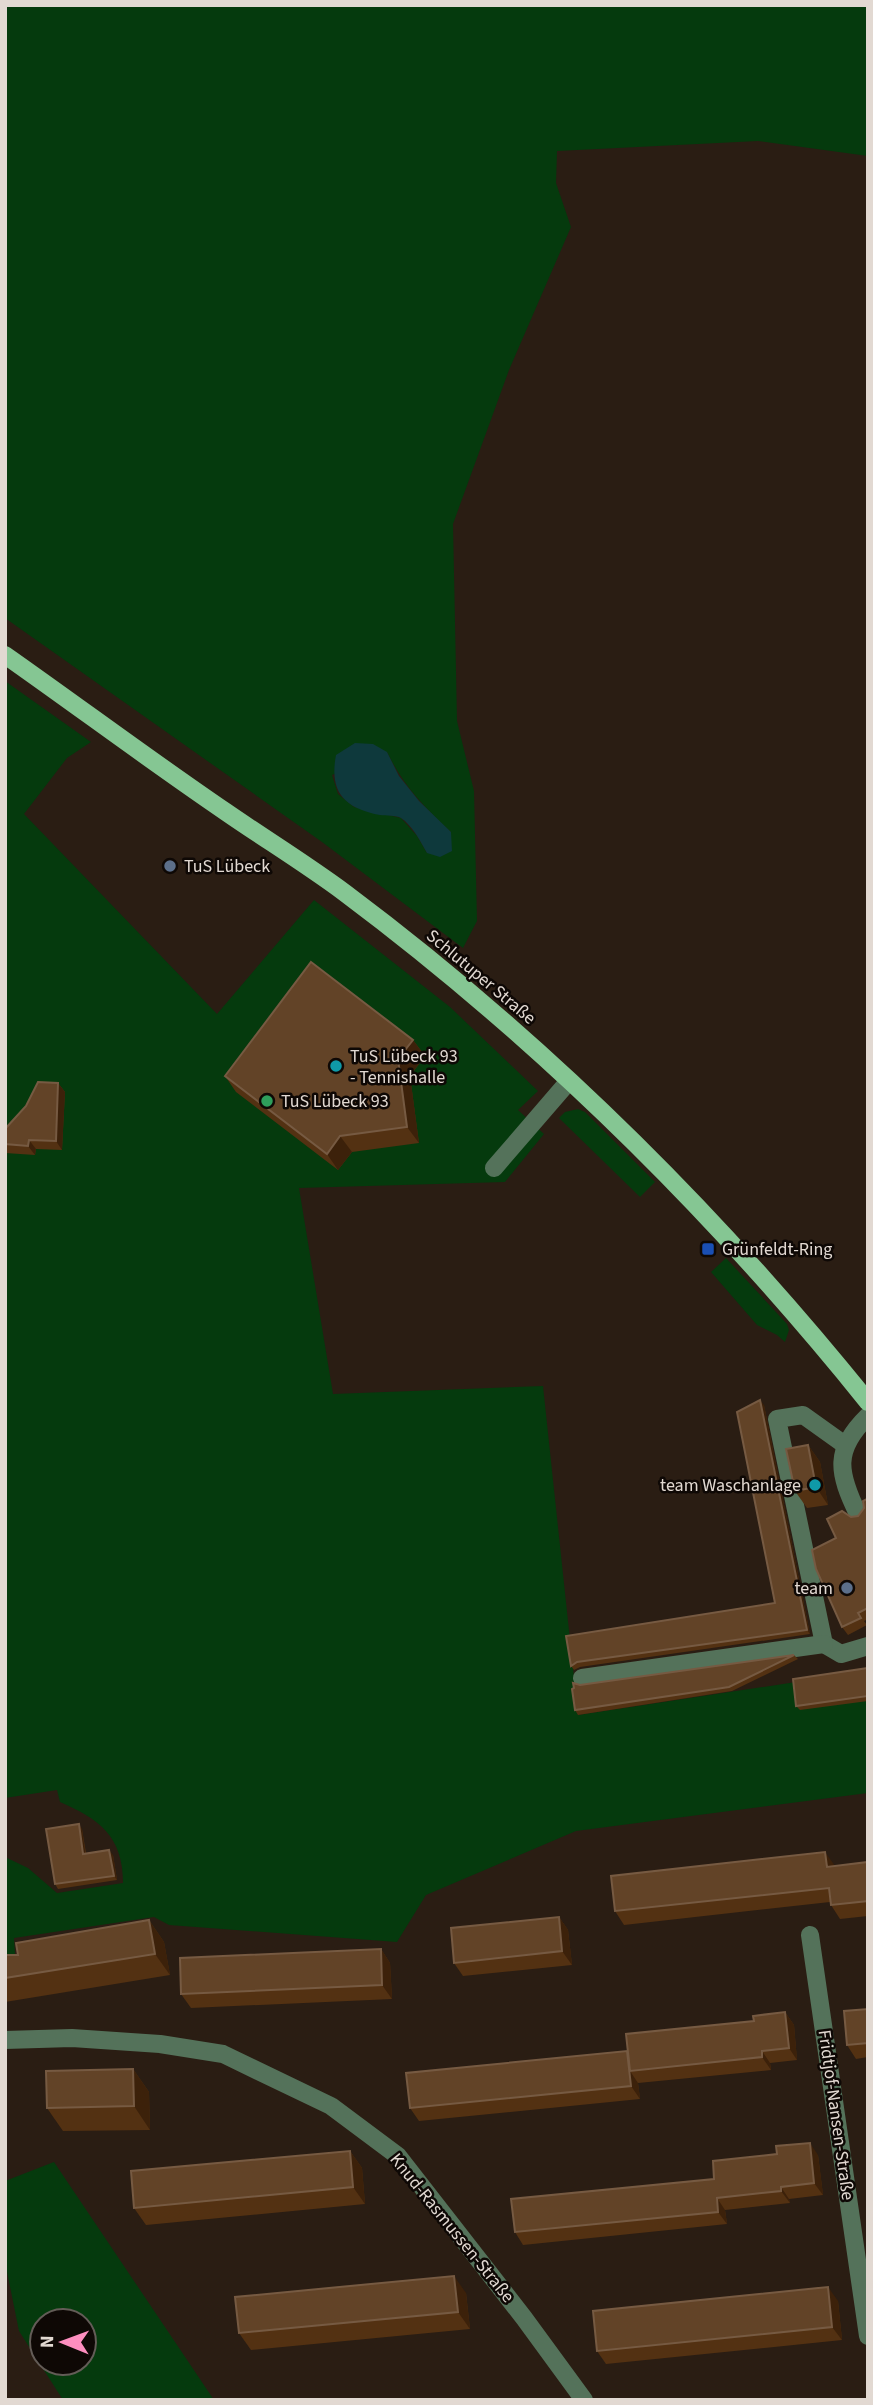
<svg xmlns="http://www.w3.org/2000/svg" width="873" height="2405" font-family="'Source Sans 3',sans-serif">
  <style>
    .green { fill: #053a0d; fill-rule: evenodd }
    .water { fill: #0e393c }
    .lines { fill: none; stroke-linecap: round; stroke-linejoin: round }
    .minor { stroke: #54725a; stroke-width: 18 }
    .major { stroke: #85c693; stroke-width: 18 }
    .wall { fill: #533112 }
    .shaded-wall { fill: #3c210a }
    .building { fill: #624327; stroke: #765a42; stroke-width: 2 }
    .service-dot { fill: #5c6f8a; stroke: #0e0805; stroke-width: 2.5 }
    .culture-dot { fill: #0f9aa8; stroke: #0e0805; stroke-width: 2.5 }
    .leisure-dot { fill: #2e9e5b; stroke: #0e0805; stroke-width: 2.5 }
    .transit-dot { fill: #1a4fb4; stroke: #0e0805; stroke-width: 2.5 }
    .labels { text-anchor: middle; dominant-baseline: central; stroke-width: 5; stroke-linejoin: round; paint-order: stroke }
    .poi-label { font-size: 18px; fill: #e2d9d2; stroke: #0e0805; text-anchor: start }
    .street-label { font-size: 18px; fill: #e2d9d2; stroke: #0e0805 }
  </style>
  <rect width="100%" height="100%" fill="#2a1d13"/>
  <g class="green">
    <path d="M5 5H868V156L758 141 557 151 556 183 571 227 509 370 453 524 457 721 474 791 477 921 463 948 322 842 5 618ZM387 752C403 785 424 807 451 832L427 853 417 836 401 818 354 807 338 794 332 775Z"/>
    <path d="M5 681 91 742 67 758 24 814 217 1014 314 900 450 1007 538 1091 518 1110 544 1134 505 1182 299 1188 333 1394 543 1386 578 1715 796 1682 868 1701V1793L576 1831 426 1895 397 1942 169 1925 154 1917 14 1938 16 1972 5 1973V1857L28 1868 57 1893 123 1883C123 1836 99 1819 60 1802L57 1790 5 1798Z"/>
    <polygon points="578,1109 585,1112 655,1182 640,1197 559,1118 565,1112"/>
    <polygon points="726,1258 787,1324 789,1330 785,1342 777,1335 757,1325 711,1272"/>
    <path d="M54 2162 214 2400H63L19 2331 5 2262V2181ZM42 2321H84V2363H42Z"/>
  </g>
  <path class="water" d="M355 743 373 744 387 752 399 776 419 801 451 832 452 851 440 857 427 853C421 842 412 825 401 818 396 815 386 816 380 815 344 808 329 792 336 755Z"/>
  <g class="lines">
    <g class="minor">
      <polyline points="494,1168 569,1081"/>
      <polyline points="845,1445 803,1415 777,1419 824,1644 841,1654 868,1646"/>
      <path d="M858 1514C838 1473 833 1450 868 1416"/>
      <polyline points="582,1678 824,1644"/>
      <polyline points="810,1935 868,2336"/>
      <polyline points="5,2040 72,2038 160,2044 223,2054 331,2106 398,2156 524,2318 584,2400"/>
    </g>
    <path class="major" d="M5 655C79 707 151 761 226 812 265 839 306 864 345 893 540 1039 715 1212 868 1402"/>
  </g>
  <g class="wall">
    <polygon points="413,1040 425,1056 410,1076 419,1143 352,1152 338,1170 236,1092 225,1076"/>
    <polygon points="58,1083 65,1092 62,1150 36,1149 35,1155 5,1153 5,1129"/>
    <polygon points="764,1405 810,1634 580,1667 574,1670 571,1666 566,1636 775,1603"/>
    <polygon points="808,1445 820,1462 828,1505 807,1508 795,1491"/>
    <polygon points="868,1501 868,1619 864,1621 867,1625 848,1635 842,1627 836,1538 851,1517 858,1516"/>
    <polygon points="794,1655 798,1659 732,1691 578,1715 575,1710 574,1688 580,1685"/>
    <polygon points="868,1668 868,1701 800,1710 796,1706"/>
    <polygon points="82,1829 86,1853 113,1855 117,1880 58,1889 55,1884"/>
    <polygon points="868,1862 868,1916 840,1919 831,1905 830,1902 624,1925 615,1911 835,1866"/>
    <polygon points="559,1917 568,1930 572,1965 463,1976 454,1963"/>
    <polygon points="149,1920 164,1942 170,1975 5,2002 5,1955 18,1955"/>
    <polygon points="381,1949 390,1963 392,1999 191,2008 181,1994"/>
    <polygon points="868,2009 868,2057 856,2059 847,2045"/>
    <polygon points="785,2012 794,2025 797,2060 770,2063 771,2070 638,2083 640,2099 419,2121 410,2108 627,2051 754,2021"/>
    <polygon points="133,2069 149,2092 150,2130 63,2131 47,2108"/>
    <polygon points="350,2151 362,2168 365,2204 146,2225 134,2208"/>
    <polygon points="818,2155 823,2195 789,2199 790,2203 725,2210 727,2224 523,2245 515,2232"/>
    <polygon points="466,2293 470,2329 251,2350 239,2333"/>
    <polygon points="838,2301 842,2340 606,2364 597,2351"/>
  </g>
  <g class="shaded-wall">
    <polygon points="413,1040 425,1056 410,1076 419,1143 407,1127 398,1059"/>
    <polygon points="58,1083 65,1092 62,1150 56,1141"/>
    <polygon points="340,1136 352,1152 338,1170 327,1154"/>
    <polygon points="29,1140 36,1149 35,1155 28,1146"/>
    <polygon points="760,1400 764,1405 810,1634 807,1630"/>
    <polygon points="808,1445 820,1462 828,1505 816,1487"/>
    <polygon points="79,1824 82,1829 86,1858 83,1854"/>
    <polygon points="109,1850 113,1855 117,1880 114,1876"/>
    <polygon points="825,1852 835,1866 827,1867"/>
    <polygon points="559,1917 568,1930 572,1965 562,1951"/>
    <polygon points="149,1920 164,1942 170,1975 155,1954"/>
    <polygon points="381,1949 390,1963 392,1999 382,1985"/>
    <polygon points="785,2012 794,2025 797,2060 789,2048"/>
    <polygon points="627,2051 630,2071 638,2083 640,2099 631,2086"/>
    <polygon points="762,2051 770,2063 771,2070 762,2057"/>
    <polygon points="133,2069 149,2092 150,2130 134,2106"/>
    <polygon points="810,2143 818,2155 823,2195 814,2183"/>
    <polygon points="350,2151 362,2168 365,2204 353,2187"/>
    <polygon points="781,2187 789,2199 790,2203 781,2191"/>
    <polygon points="717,2198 725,2210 727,2224 718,2212"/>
    <polygon points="454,2276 466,2293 470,2329 458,2312"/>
    <polygon points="828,2287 838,2301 842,2340 832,2327"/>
  </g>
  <g class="building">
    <polygon points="311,962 413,1040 398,1059 407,1127 340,1136 327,1154 225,1076"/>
    <polygon points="38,1082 58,1083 56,1141 29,1140 28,1146 5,1144 5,1129 26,1106"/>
    <polygon points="760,1400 807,1630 577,1662 571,1666 566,1636 775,1603 737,1412"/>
    <polygon points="808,1445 816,1487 795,1491 786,1449"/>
    <polygon points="867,1499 868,1502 868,1608 858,1613 861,1618 842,1627 816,1569 812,1550 836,1538 827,1519 842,1511 851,1517 858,1516 864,1508 863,1501"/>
    <polygon points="794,1655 729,1687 575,1710 572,1689 574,1688 573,1683 580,1685"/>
    <polygon points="868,1668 868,1696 796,1706 793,1679"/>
    <polygon points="79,1824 83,1854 109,1850 114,1876 55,1884 46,1829"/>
    <polygon points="825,1852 827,1867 868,1862 868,1901 831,1905 829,1888 615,1911 611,1876"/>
    <polygon points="559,1917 562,1951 454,1963 451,1928"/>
    <polygon points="149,1920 155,1954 5,1978 5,1955 18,1955 16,1943"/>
    <polygon points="381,1949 382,1985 181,1994 180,1958"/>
    <polygon points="868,2009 868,2043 847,2045 844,2011"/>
    <polygon points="785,2012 789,2048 762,2051 762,2057 630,2071 626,2034 754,2021 753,2016"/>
    <polygon points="627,2051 631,2086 410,2108 406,2073"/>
    <polygon points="133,2069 134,2106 47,2108 46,2071"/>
    <polygon points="810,2143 814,2183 781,2187 781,2191 717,2198 718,2212 515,2232 511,2199 714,2179 713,2161 777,2154 776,2146"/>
    <polygon points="350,2151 353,2187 134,2208 131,2171"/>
    <polygon points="454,2276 458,2312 239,2333 235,2297"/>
    <polygon points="828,2287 832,2327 597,2351 593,2311"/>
  </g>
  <g class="service-dot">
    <circle cx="170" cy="866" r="7"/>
    <circle cx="847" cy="1588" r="7"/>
  </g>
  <g class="culture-dot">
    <circle cx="336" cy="1066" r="7"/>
    <circle cx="815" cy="1485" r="7"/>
  </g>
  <circle class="leisure-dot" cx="267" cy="1101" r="7"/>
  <rect class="transit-dot" x="701" y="1242" width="14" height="14" rx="3.5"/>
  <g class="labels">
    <g class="poi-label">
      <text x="184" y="866">TuS Lübeck</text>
      <text x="350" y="1056">TuS Lübeck 93<tspan x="350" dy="21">- Tennishalle</tspan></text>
      <text x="281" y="1101">TuS Lübeck 93</text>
      <text x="722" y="1249">Grünfeldt-Ring</text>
      <text x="801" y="1485" text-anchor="end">team Waschanlage</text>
      <text x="833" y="1588" text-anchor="end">team</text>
    </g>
    <g class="street-label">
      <text transform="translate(481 977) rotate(40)">Schlutuper Straße</text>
      <text transform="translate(836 2115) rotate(82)">Fridtjof-Nansen-Straße</text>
      <text transform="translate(452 2228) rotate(51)">Knud-Rasmussen-Straße</text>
    </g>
  </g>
  <rect width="873" height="2405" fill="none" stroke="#e2d9d2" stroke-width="14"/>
  <g transform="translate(63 2342) rotate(271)"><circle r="33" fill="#0e0805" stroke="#635c57" stroke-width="2"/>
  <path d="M0-5L12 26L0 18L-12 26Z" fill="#fd8ebf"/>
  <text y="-10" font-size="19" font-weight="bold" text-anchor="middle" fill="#e2d9d2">N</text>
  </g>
</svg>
